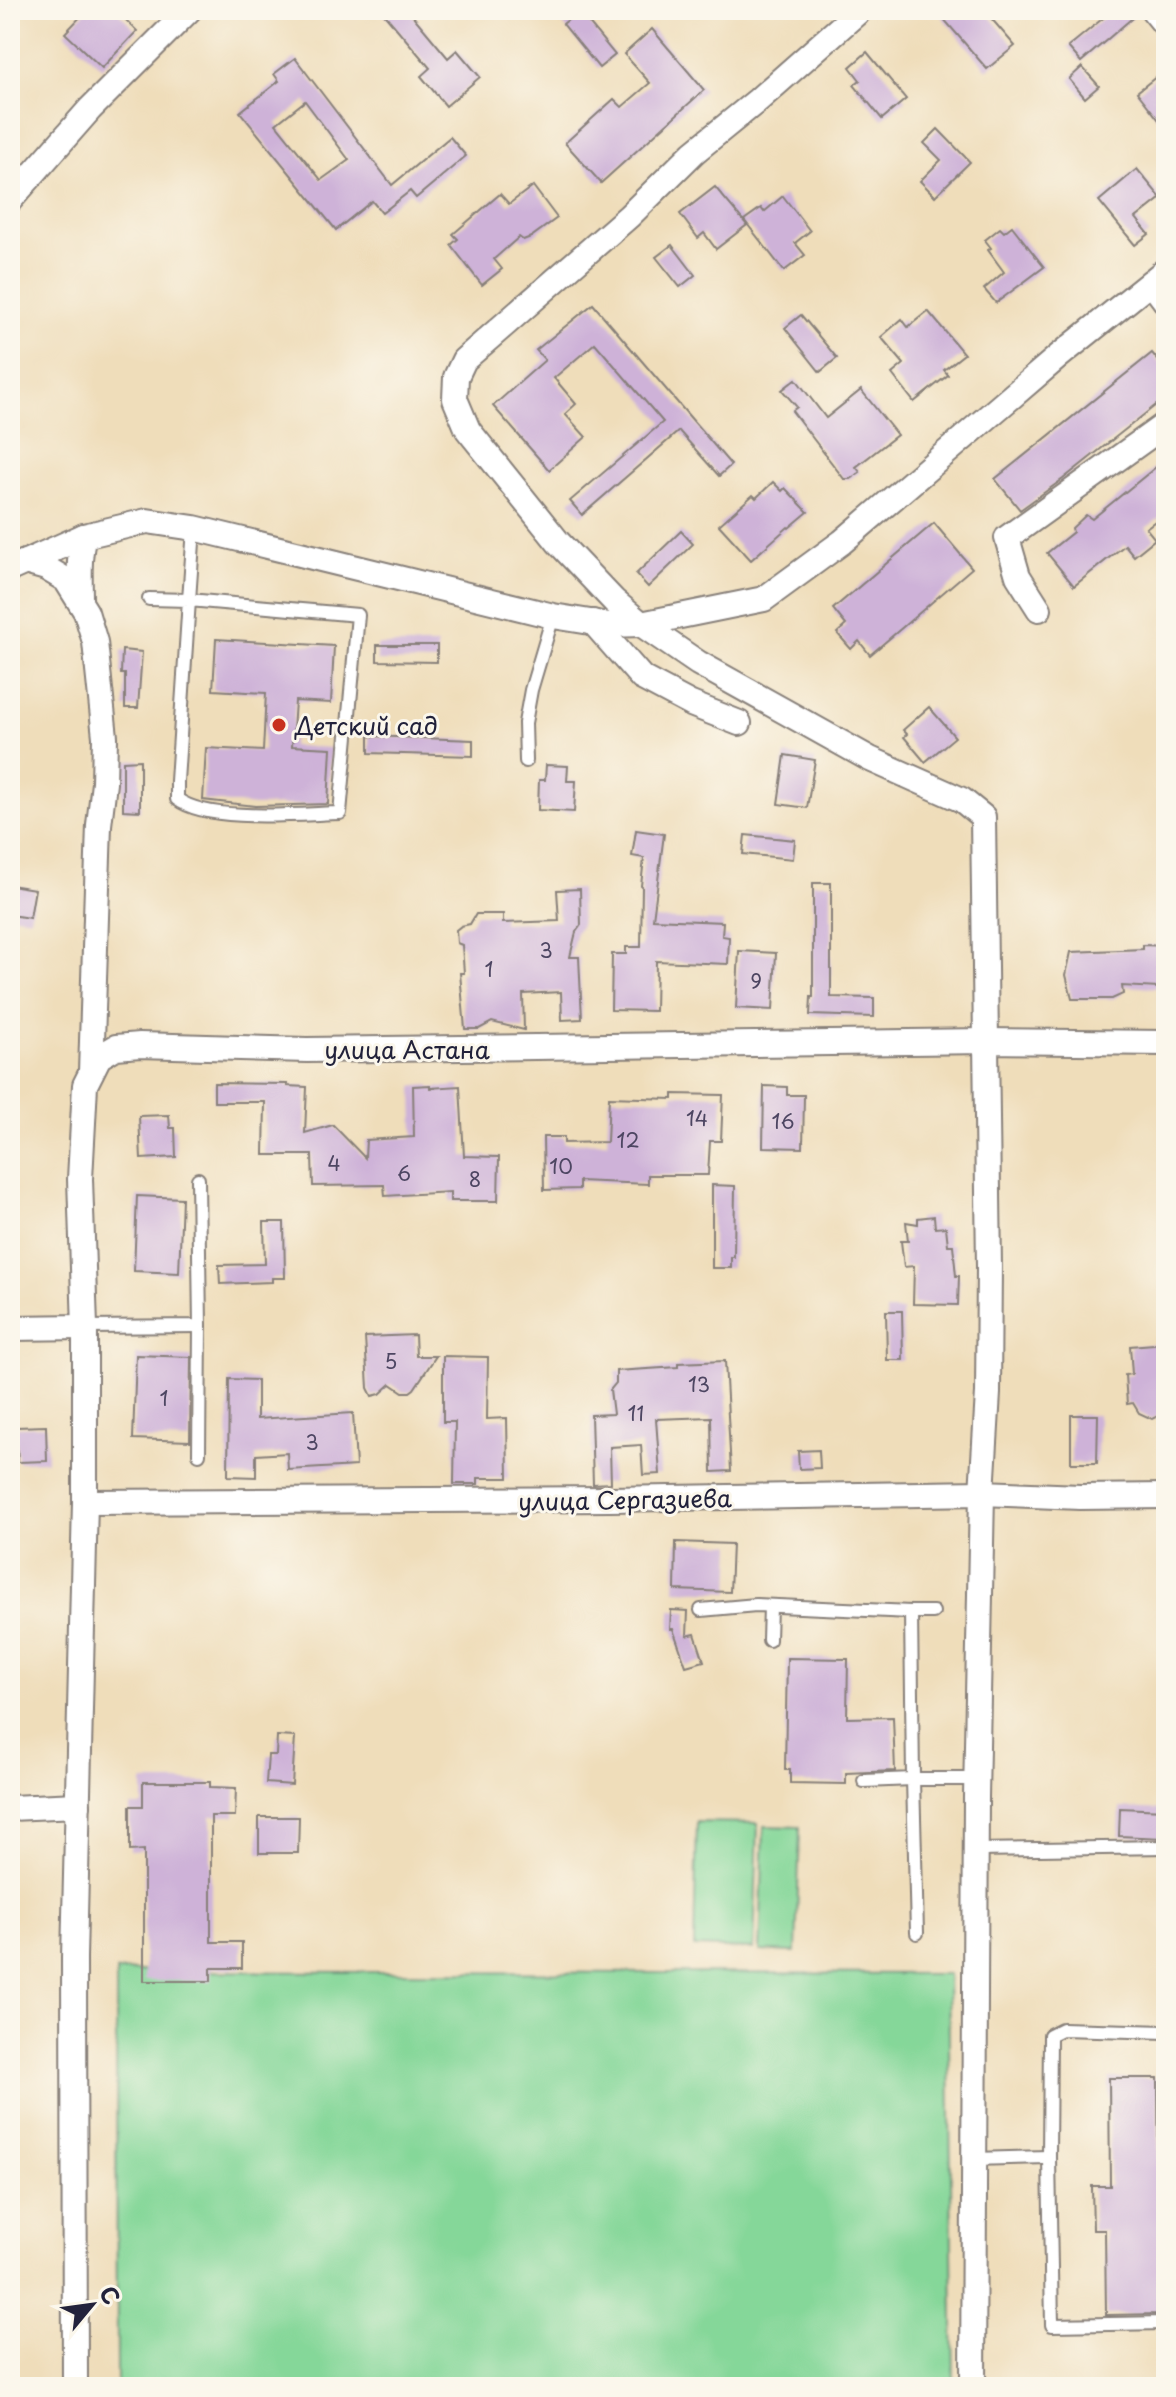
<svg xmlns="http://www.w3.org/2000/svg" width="1176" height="2397" font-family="'Playpen Sans',sans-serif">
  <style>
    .green { fill: #85d799; stroke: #547c6a; stroke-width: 2 }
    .building { fill: #ceb2d8; fill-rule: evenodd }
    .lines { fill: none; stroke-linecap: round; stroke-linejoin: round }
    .service-casing { stroke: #88807a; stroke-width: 16 }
    .minor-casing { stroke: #88807a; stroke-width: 28 }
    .service { stroke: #fff; stroke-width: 12 }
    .minor { stroke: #fff; stroke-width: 24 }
    .poi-dot { fill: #c8321e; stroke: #fbf7ec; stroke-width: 3 }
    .labels { text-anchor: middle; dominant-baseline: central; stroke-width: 6; stroke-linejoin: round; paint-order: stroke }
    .number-label { font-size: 20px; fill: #4d4662 }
    .poi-label { font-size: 24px; fill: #22223b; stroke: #fbf7ec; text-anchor: start }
    .street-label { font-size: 24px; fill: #22223b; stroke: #fbf7ec }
  </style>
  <rect width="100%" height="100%" fill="#fbf7ec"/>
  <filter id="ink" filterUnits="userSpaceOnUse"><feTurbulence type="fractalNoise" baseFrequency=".0125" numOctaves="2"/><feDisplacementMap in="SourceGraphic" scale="16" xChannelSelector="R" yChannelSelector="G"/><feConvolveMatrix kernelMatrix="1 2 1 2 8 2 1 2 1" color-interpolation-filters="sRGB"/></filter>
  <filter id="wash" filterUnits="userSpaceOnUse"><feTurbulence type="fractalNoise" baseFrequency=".006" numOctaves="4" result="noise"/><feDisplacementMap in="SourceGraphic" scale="32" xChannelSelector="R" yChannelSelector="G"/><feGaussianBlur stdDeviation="1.8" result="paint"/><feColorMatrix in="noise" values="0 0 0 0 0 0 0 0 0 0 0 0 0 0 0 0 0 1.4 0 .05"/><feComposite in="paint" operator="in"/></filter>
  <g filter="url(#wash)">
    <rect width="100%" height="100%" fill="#efddba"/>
    <g class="green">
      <polygon points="697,1822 758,1823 754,1949 694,1947"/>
      <polygon points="764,1826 800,1827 796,1952 760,1951"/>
      <polygon points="116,1971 948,1974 954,2387 117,2387"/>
    </g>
    <g id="blocks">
      <g class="building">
        <polygon points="87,10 116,10 137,31 102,68 65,33"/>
        <polygon points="381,10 408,10 448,58 457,50 480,77 446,106 421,76 430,68"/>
        <polygon points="936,10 984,10 1015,46 987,69"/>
        <polygon points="1113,10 1138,10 1138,13 1081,62 1068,47"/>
        <polygon points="579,11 615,55 599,68 563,24"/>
        <polygon points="652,29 704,90 601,183 565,143 614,99 622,107 650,83 624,54"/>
        <polygon points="867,52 906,99 882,119 854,85 860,80 850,67"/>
        <path d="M295 58 392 185 450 137 466 156 416 198 410 191 382 213 372 201 336 230 240 112 279 81 274 74ZM305 101 349 160 321 180 276 124Z"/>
        <polygon points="1082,67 1099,86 1085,98 1069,79"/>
        <polygon points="1166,69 1166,129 1137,92"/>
        <polygon points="938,129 970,162 935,196 920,181 941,160 924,143"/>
        <polygon points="1137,169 1161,198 1136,218 1149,234 1135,245 1099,201"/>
        <polygon points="533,186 557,218 531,237 523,240 519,237 494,259 502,269 482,285 451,245 458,239 453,234 500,194 509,204"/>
        <polygon points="715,187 747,225 716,249 704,233 698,238 680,214"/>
        <polygon points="783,196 810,231 795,243 805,255 784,271 744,220 761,208 764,212"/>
        <polygon points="1012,226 1044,267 996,303 984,289 1004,272 988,250 991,248 985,240 1000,228 1004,232"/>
        <polygon points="672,245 695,275 680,287 656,257"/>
        <polygon points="593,304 731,465 719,476 679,431 582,515 570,501 663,422 595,343 554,378 576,404 565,414 586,437 549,470 493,406 545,360 536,350"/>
        <polygon points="928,311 964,354 944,370 948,375 914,402 892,374 904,364 881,337 902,319 908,327"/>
        <polygon points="801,315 837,358 820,372 785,328"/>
        <polygon points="1152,353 1166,370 1166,409 1161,410 1156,405 1063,479 1020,510 995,479"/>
        <polygon points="796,379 826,418 861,390 897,435 856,467 860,472 850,479 844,479 792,411 797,407 782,390"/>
        <polygon points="1156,467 1166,480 1166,513 1146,528 1155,539 1134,556 1125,545 1074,586 1047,553 1073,532 1072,528 1086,515 1092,519"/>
        <polygon points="773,482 782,491 785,488 808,512 789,528 788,527 751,560 719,525 753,495 756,498"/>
        <polygon points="934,523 972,568 870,655 859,641 851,649 837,633 846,625 833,609"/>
        <polygon points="681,531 693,544 648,587 636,574"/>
        <polygon points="216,639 334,646 331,703 295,701 292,746 331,748 328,804 255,806 203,800 206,748 263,751 266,693 213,690"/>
        <polygon points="377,645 437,645 437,662 377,661"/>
        <polygon points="122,650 142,652 138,708 125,708 125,674 121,674"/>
        <polygon points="929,707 955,737 925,762 904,737 907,734 903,730"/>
        <polygon points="369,736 473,740 473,756 369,753"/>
        <polygon points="785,755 815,760 807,808 778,804"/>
        <polygon points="140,760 140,811 123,810 123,761"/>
        <polygon points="546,765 568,766 567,781 576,781 574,812 538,810 539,780 545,780"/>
        <polygon points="636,830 664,834 653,919 723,922 722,936 729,937 728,964 656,961 655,1011 611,1010 612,954 626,954 626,947 641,947 642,887 641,886 644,858 632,856"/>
        <polygon points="745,835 795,840 793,859 743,854"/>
        <polygon points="813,883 831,883 831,997 874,998 874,1017 810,1015 811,997 813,997"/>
        <polygon points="10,885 35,889 30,918 10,915"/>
        <polygon points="580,889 581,925 576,932 570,957 579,957 582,1019 562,1020 561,992 523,994 524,1030 492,1022 479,1029 465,1029 460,973 464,973 462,945 457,943 456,930 461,926 470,924 476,914 503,914 503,923 559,921 557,890"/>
        <polygon points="1143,945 1166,946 1166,970 1160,969 1159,988 1122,986 1123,994 1112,999 1072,999 1066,975 1071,952 1143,949"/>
        <polygon points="739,951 776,953 773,1010 736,1008"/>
        <polygon points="214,1083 287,1084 287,1086 307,1087 305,1133 333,1125 365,1158 366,1140 414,1137 413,1086 430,1085 430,1088 460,1086 464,1156 499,1157 498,1201 450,1201 450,1192 385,1196 384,1185 313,1186 312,1155 264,1155 265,1102 214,1102"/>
        <polygon points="764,1086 787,1087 787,1095 804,1095 803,1148 763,1147"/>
        <polygon points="673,1094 723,1095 721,1141 710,1141 708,1175 648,1175 648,1184 579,1181 579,1189 544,1190 543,1137 564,1137 564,1143 607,1142 609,1097 673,1099"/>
        <polygon points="169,1115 170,1128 175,1128 176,1157 141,1159 139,1116"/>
        <polygon points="712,1185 735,1186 734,1257 731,1257 731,1268 712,1268"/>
        <polygon points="137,1196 182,1198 179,1273 134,1271"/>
        <polygon points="934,1216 935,1228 946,1227 948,1245 953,1245 956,1276 959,1276 958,1305 913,1304 914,1266 904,1267 901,1241 908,1241 906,1222 918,1224 918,1218"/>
        <polygon points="264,1222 284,1222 285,1278 272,1278 272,1282 220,1284 219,1265 265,1264"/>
        <polygon points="886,1311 902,1311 903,1360 887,1360"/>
        <polygon points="415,1335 416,1356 436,1356 414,1389 410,1392 403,1392 391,1384 380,1394 372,1396 368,1388 365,1337"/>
        <polygon points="1166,1343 1166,1402 1158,1416 1152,1419 1139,1413 1133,1403 1127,1404 1125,1375 1132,1374 1130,1346"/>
        <polygon points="136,1355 191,1357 190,1441 133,1439"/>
        <polygon points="443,1356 488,1357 487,1419 507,1418 508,1478 478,1478 478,1484 454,1484 455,1422 443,1422"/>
        <polygon points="725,1361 731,1471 712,1472 711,1417 656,1419 660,1474 643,1475 641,1445 610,1447 611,1483 593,1484 591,1415 613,1414 610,1390 616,1383 616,1371 678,1367 678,1363"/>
        <polygon points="229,1379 257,1380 257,1419 353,1413 356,1466 288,1470 287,1453 256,1455 256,1477 228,1476"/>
        <polygon points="1071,1415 1098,1415 1097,1463 1071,1463"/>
        <polygon points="46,1426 47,1461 18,1462 16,1427"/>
        <polygon points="819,1450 820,1468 799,1469 798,1451"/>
        <polygon points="676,1542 732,1544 730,1592 675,1590"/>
        <polygon points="671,1610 688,1611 687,1636 695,1634 704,1661 686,1666 673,1629 670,1629"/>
        <polygon points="787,1658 848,1659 847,1718 893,1717 895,1771 846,1773 846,1784 790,1783 790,1770 785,1770"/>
        <polygon points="277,1736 295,1737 292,1785 266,1783 268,1755 276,1755"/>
        <polygon points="143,1782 210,1782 210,1787 236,1788 235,1816 211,1816 211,1942 242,1942 242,1968 211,1968 211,1981 144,1981 144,1850 130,1851 130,1806 143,1806"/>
        <polygon points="1120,1808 1164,1810 1163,1838 1119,1836"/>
        <polygon points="259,1817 299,1817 298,1853 259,1853"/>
        <polygon points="1109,2078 1158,2078 1159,2200 1166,2200 1166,2217 1162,2217 1163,2314 1106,2315 1105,2230 1093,2230 1092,2186 1110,2186"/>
      </g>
    </g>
  </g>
  <g filter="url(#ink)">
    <use href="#blocks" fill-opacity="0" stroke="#88807a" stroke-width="2"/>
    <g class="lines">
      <g class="service-casing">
        <g id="service">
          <path d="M149 599 189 600 358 615 340 813C300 814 208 823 177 799V781L189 600 194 528"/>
          <polyline points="526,761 525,723 531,690 553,616"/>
          <polyline points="85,1327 200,1326 198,1179"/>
          <polyline points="199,1454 200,1326"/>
          <polyline points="701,1610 756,1605 911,1612"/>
          <polyline points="769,1640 770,1606"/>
          <polyline points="864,1781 913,1779 911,1612 933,1612"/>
          <polyline points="976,1850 1166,1847"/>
          <polyline points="917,1933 913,1779 976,1779"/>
          <polyline points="1049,2157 1050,2035 1062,2029 1166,2032"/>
          <polyline points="974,2159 1049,2157 1052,2325 1166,2323"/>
        </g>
      </g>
      <g class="minor-casing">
        <g id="minor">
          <polyline points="860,10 758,100 694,152 629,216 464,360 456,377 455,399 468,430 558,542 614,601 641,624 698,663 870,759 962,800 983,817 989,1267 988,1393 982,1493 976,1797 973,2387"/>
          <polyline points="1153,10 1166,26"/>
          <polyline points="10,200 90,109 189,10"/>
          <polyline points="1151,282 1166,302"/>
          <polyline points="25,562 46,568 66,580 86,612 95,642 105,737 104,783 99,825 91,1072"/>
          <polyline points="10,569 84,536 147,521 194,528 553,616 609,625 641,624 764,599 842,542 1059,356 1166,270"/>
          <path d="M80 600C80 579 78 557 84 536"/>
          <polyline points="1039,609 1018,576 1007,538 1166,424"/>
          <polyline points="593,622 642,678 691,704 739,723"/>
          <polyline points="10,1328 85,1327"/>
          <polyline points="85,1502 610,1499 982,1493 1080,1497 1166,1496"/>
          <polyline points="10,1808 78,1805"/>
          <polyline points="75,2387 74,1958 85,1502 85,1327 80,1179 85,1085 99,1057 116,1047 140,1045 307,1050 987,1041 1166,1043"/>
        </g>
      </g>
      <use href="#service" class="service"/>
      <use href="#minor" class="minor"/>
    </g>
  </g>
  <circle class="poi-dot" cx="279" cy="725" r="8"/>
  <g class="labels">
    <g class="number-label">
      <text x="546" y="950">3</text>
      <text x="489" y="969">1</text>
      <text x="756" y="981">9</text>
      <text x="697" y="1118">14</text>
      <text x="783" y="1121">16</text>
      <text x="628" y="1140">12</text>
      <text x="334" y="1163">4</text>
      <text x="561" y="1166">10</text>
      <text x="404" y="1173">6</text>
      <text x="475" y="1179">8</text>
      <text x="391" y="1361">5</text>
      <text x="699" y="1384">13</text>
      <text x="164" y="1398">1</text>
      <text x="636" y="1413">11</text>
      <text x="312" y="1442">3</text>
    </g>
    <g class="poi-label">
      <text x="295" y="725">Детский сад</text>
    </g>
    <g class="street-label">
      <text x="407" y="1049">улица Астана</text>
      <text transform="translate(625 1499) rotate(-1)">улица Сергазиева</text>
    </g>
  </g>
  <rect width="1176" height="2397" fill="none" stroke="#fbf7ec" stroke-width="40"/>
  <g transform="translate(92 2305) rotate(61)" stroke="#fbf7ec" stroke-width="6" paint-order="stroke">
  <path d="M0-6L14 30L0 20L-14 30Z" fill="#22223b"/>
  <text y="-12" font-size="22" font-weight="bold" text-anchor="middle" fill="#22223b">С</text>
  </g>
</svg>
